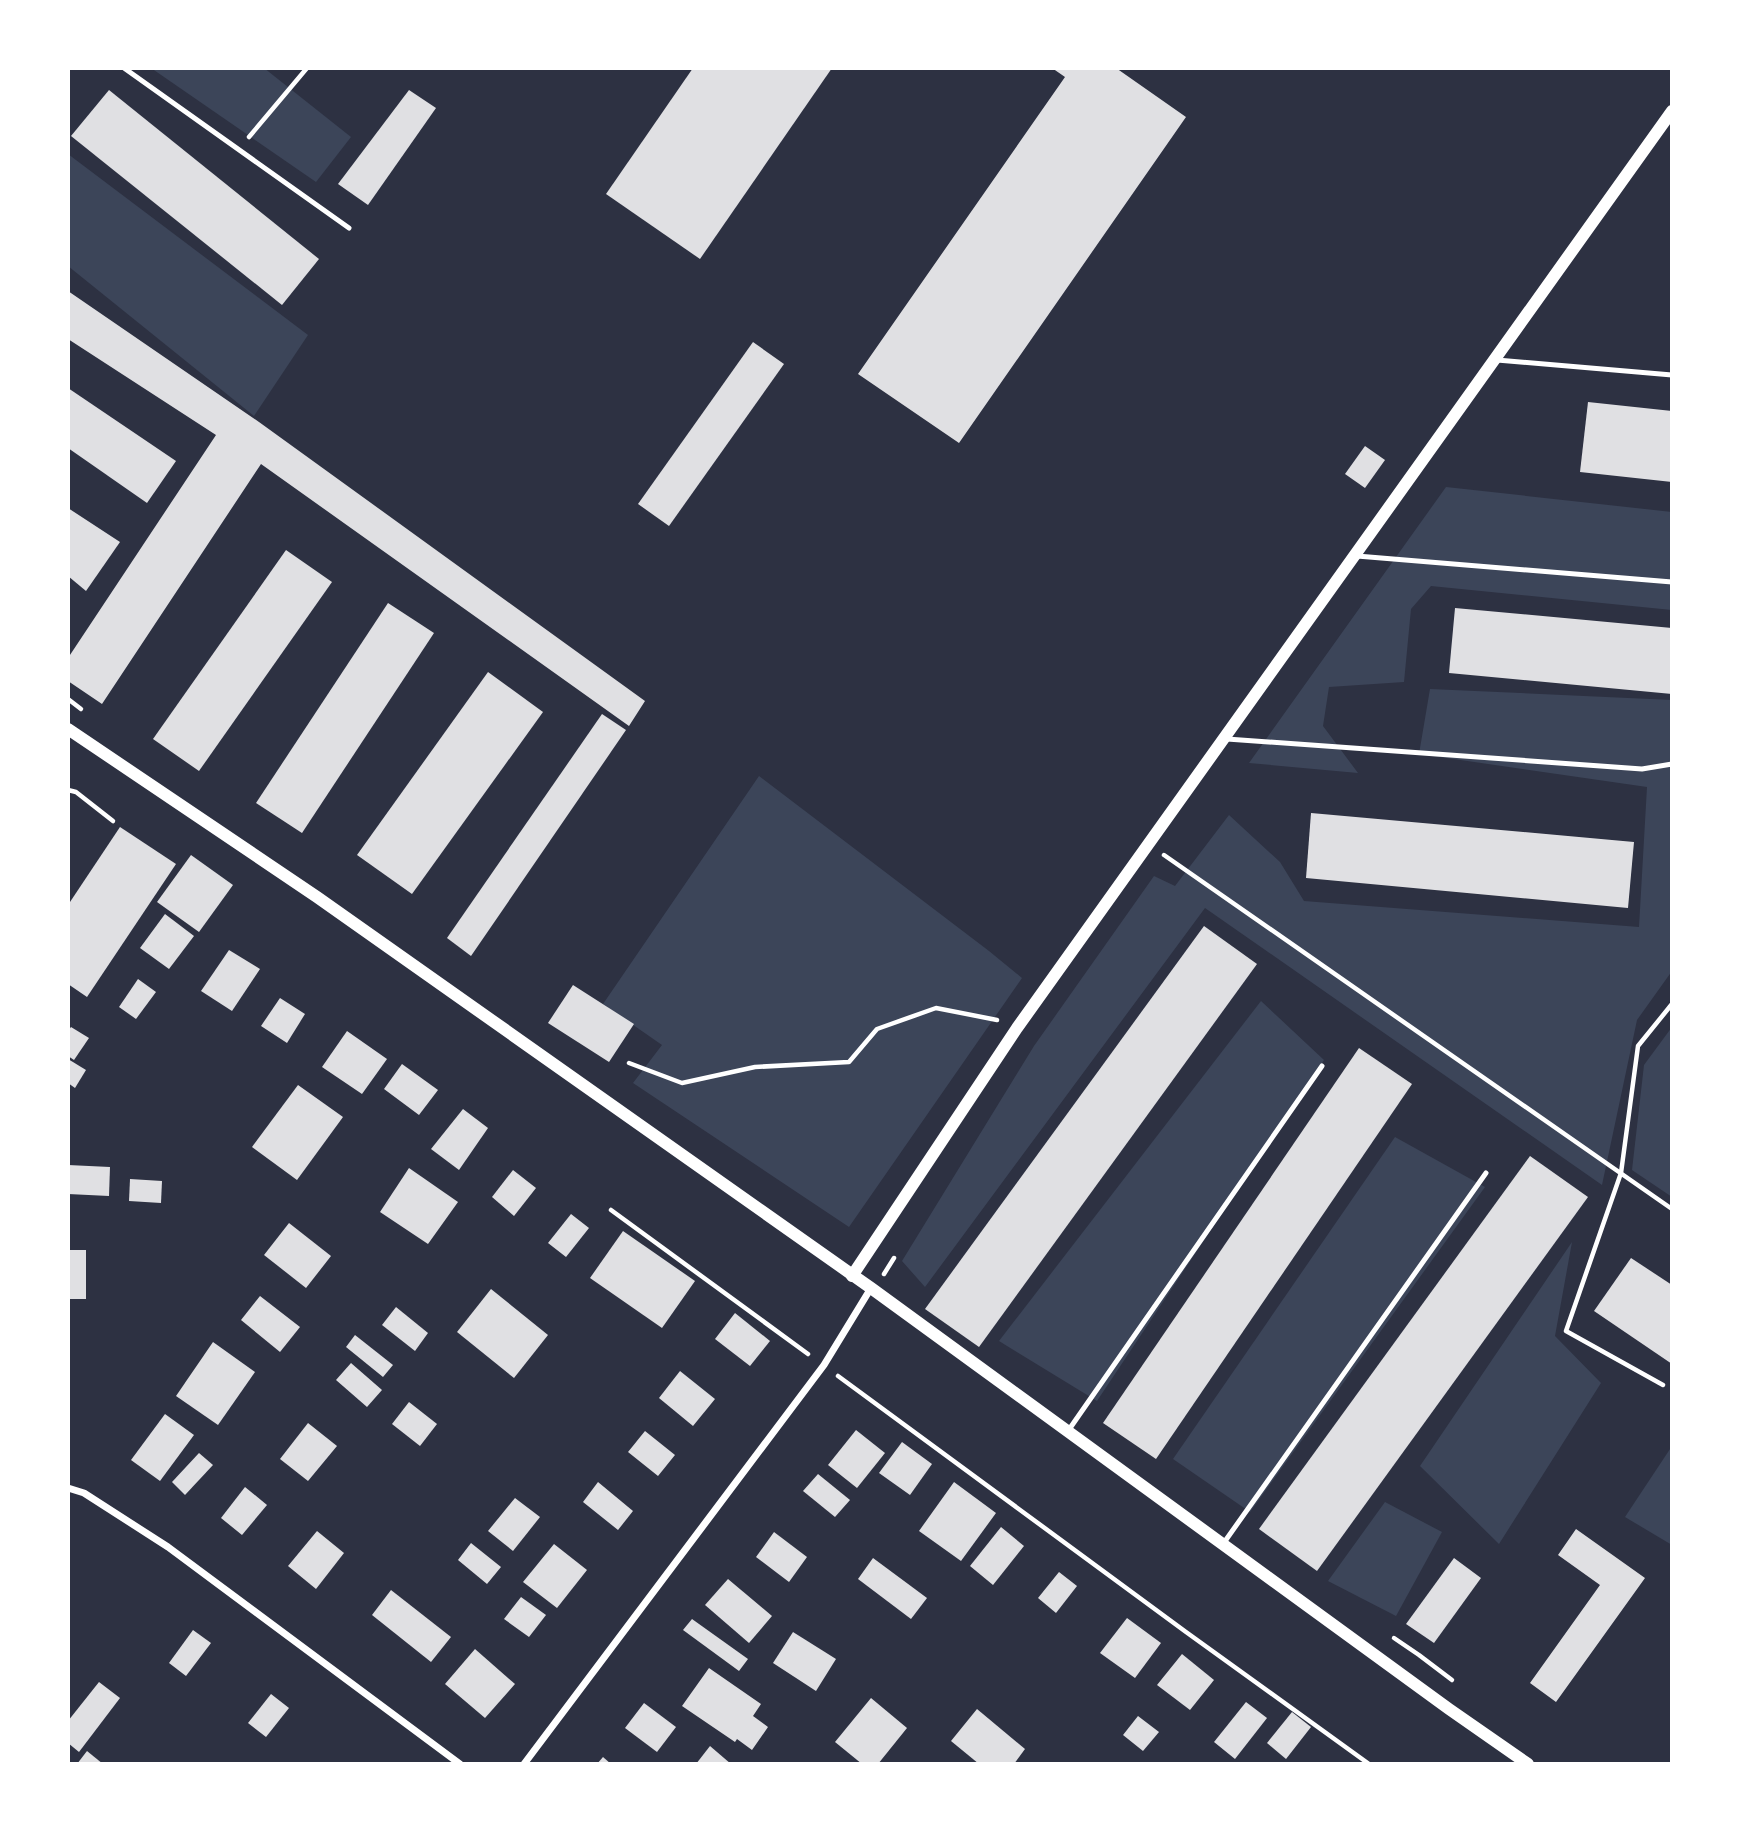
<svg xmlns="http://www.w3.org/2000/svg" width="1740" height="1832" font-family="Manrope,sans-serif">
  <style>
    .green { fill: #3c4559 }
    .building { fill: #e0e0e3 }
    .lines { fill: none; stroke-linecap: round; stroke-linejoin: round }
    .path { stroke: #fff; stroke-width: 4.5 }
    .service { stroke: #fff; stroke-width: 5 }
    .minor { stroke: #fff; stroke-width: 7 }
    .tertiary { stroke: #fff; stroke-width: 12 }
  </style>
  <rect width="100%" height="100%" fill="#2d3142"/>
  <g class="green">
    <polygon points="151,68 264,68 351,137 316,182"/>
    <polygon points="68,154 308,335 254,416 68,266"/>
    <polygon points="1446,487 1672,512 1672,610 1431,586 1411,609 1404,682 1329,687 1323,726 1358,773 1249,763"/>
    <polygon points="1430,689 1672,700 1672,971 1637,1020 1602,1185 1205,908 925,1287 902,1261 1034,1046 1154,876 1175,886 1229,815 1280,862 1304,901 1639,927 1647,787 1419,754"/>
    <polygon points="759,776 989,951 1022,978 849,1227 633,1083 662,1045 603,1004"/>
    <polygon points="1261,1001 1324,1060 1097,1401 999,1341"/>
    <polygon points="1672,1027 1672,1197 1632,1170 1644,1065"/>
    <polygon points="1395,1137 1485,1187 1250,1512 1173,1459"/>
    <polygon points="1572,1242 1555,1336 1601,1383 1499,1544 1420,1466"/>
    <polygon points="1672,1446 1672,1545 1625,1517"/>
    <polygon points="1385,1502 1442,1532 1396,1616 1328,1581"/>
  </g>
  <g class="building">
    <polygon points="693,68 832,68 700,259 606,194"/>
    <polygon points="1052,68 1116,68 1186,117 959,443 858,374 1065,77"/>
    <polygon points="109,90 319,259 282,305 71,136"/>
    <polygon points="409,90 436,108 368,205 338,184"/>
    <polygon points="68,291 259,422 645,701 629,726 261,464 102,704 68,681 68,658 216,435 68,339"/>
    <polygon points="753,342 784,364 669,526 638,504"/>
    <polygon points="68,388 176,461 147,503 68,448"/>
    <polygon points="1588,402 1672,411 1672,482 1580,472"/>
    <polygon points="1365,446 1385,460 1365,488 1345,474"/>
    <polygon points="68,508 120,542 86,591 68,576"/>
    <polygon points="286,550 332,582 199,771 153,739"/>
    <polygon points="388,603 434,633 302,833 256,803"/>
    <polygon points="1455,608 1672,628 1672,694 1449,673"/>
    <polygon points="488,672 543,712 412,894 357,855"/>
    <polygon points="602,714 626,730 471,956 447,938"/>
    <polygon points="1311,813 1634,842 1628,908 1306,878"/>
    <polygon points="120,827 176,864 87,997 68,984 68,905"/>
    <polygon points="191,855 233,885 199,932 157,902"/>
    <polygon points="165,914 194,936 169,969 140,948"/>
    <polygon points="1204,926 1257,964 979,1347 925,1309"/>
    <polygon points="229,950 260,969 232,1011 201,991"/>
    <polygon points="138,979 156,992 136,1019 119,1007"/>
    <polygon points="573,985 634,1024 609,1062 548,1023"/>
    <polygon points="280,998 305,1014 287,1043 261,1026"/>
    <polygon points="71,1027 89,1038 74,1060 68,1056 68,1031"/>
    <polygon points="347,1031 387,1059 362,1094 322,1067"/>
    <polygon points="1359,1048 1412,1084 1156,1459 1103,1423"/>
    <polygon points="68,1059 86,1070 75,1088 68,1083"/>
    <polygon points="402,1064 438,1090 419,1115 384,1089"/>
    <polygon points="298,1085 343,1117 297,1180 252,1147"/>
    <polygon points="463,1109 488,1128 459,1170 431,1149"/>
    <polygon points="1530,1156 1588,1197 1317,1571 1259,1529"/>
    <polygon points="68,1165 110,1167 109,1196 68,1194"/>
    <polygon points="409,1168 458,1202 428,1244 380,1212"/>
    <polygon points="513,1170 536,1188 514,1216 492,1197"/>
    <polygon points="130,1179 162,1181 161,1203 129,1201"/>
    <polygon points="571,1214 589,1228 566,1257 548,1243"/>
    <polygon points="289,1223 331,1256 306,1288 264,1255"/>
    <polygon points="623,1231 695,1281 662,1328 590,1278"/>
    <rect x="68" y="1250" width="18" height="49"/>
    <polygon points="1631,1258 1672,1285 1672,1364 1594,1311"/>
    <polygon points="491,1289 548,1335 514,1378 457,1332"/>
    <polygon points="260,1296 300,1327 280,1352 241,1320"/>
    <polygon points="396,1307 428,1333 415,1351 382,1325"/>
    <polygon points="735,1313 770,1341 750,1366 715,1339"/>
    <polygon points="355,1335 393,1365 383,1377 346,1347"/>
    <polygon points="213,1342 255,1372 218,1425 176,1396"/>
    <polygon points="351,1363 382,1390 367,1407 336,1380"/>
    <polygon points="680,1371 715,1399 693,1426 659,1398"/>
    <polygon points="409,1402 437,1424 420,1446 392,1424"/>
    <polygon points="165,1414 194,1435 160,1481 131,1460"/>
    <polygon points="308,1423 337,1446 308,1481 280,1459"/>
    <polygon points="856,1430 885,1453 857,1488 828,1465"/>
    <polygon points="645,1431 675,1455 658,1476 628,1452"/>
    <polygon points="902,1442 932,1464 910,1495 879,1473"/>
    <polygon points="199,1453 213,1465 185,1495 172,1482"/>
    <polygon points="818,1474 850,1500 835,1517 803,1491"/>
    <polygon points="598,1482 633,1511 618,1530 583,1502"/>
    <polygon points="954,1482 996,1513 961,1561 919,1531"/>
    <polygon points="245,1487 267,1505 242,1535 221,1518"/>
    <polygon points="515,1498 540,1517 513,1551 488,1531"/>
    <polygon points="1001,1527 1024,1546 993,1585 970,1566"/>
    <polygon points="1576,1529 1645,1578 1556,1702 1530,1683 1600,1585 1558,1555"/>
    <polygon points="317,1531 344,1553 316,1589 288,1566"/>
    <polygon points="774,1532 807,1557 789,1582 756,1557"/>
    <polygon points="471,1543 501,1567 487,1584 458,1560"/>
    <polygon points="554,1544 587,1570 557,1608 523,1582"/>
    <polygon points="873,1558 927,1598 911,1619 858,1579"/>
    <polygon points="1454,1558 1481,1578 1434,1643 1406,1624"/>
    <polygon points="1059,1572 1077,1586 1056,1613 1038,1598"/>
    <polygon points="728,1579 772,1616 749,1643 705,1605"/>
    <polygon points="391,1590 451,1637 431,1662 372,1615"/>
    <polygon points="521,1597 546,1615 529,1637 504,1619"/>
    <polygon points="1127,1618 1161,1643 1135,1678 1100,1653"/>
    <polygon points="692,1619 748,1659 739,1671 683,1630"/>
    <polygon points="193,1630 211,1643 186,1676 169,1663"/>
    <polygon points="793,1632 836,1659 816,1691 773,1663"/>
    <polygon points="475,1649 515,1684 485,1718 445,1684"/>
    <polygon points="1182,1654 1214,1680 1190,1710 1157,1685"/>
    <polygon points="709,1668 761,1704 753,1716 768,1727 752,1750 737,1739 735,1742 682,1706"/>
    <polygon points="99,1682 120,1698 79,1752 68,1743 68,1721"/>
    <polygon points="271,1694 289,1708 266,1737 248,1723"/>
    <polygon points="871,1698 907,1728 878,1764 862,1764 835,1742"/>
    <polygon points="1246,1702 1267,1718 1235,1759 1214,1742"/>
    <polygon points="644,1703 676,1727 657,1752 625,1728"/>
    <polygon points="977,1709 1025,1749 1014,1764 979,1764 951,1741"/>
    <polygon points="1292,1712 1311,1727 1286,1759 1267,1743"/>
    <polygon points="1138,1716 1159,1732 1143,1751 1123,1735"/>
    <polygon points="710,1746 731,1764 696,1764"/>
    <polygon points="87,1751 103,1764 77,1764"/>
    <polygon points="603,1757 611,1764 597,1764"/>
  </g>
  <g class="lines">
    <g class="path">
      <polyline points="249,137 307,68"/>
      <polyline points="68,699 81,709"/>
      <polyline points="68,790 76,792 113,821"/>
      <polyline points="1164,855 1672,1209"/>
      <polyline points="629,1063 682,1083 755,1067 849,1062 877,1029 936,1008 997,1020"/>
      <polyline points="611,1210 808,1354"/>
      <polyline points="884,1274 894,1258"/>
      <polyline points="838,1376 1186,1632 1369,1764"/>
      <polyline points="1663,1385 1566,1331 1621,1173 1638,1046 1672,1004"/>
      <polyline points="1394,1638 1419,1655 1452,1680"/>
    </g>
    <g class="service">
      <polyline points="124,68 349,228"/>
      <polyline points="1497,360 1672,375"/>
      <polyline points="1357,556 1672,582"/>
      <polyline points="1227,739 1642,769 1672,764"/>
      <polyline points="1068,1431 1322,1066"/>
      <polyline points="1223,1544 1486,1173"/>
    </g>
    <g class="minor">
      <polyline points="68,1488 84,1493 168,1547 460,1764"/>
      <polyline points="524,1764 824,1365 871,1288"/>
    </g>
    <g class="tertiary">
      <polyline points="68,729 317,897 871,1288 1449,1709 1528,1764"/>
      <polyline points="852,1276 1017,1028 1672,111"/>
    </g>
  </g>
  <rect width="1740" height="1832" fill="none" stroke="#ffffff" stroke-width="140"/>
</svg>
